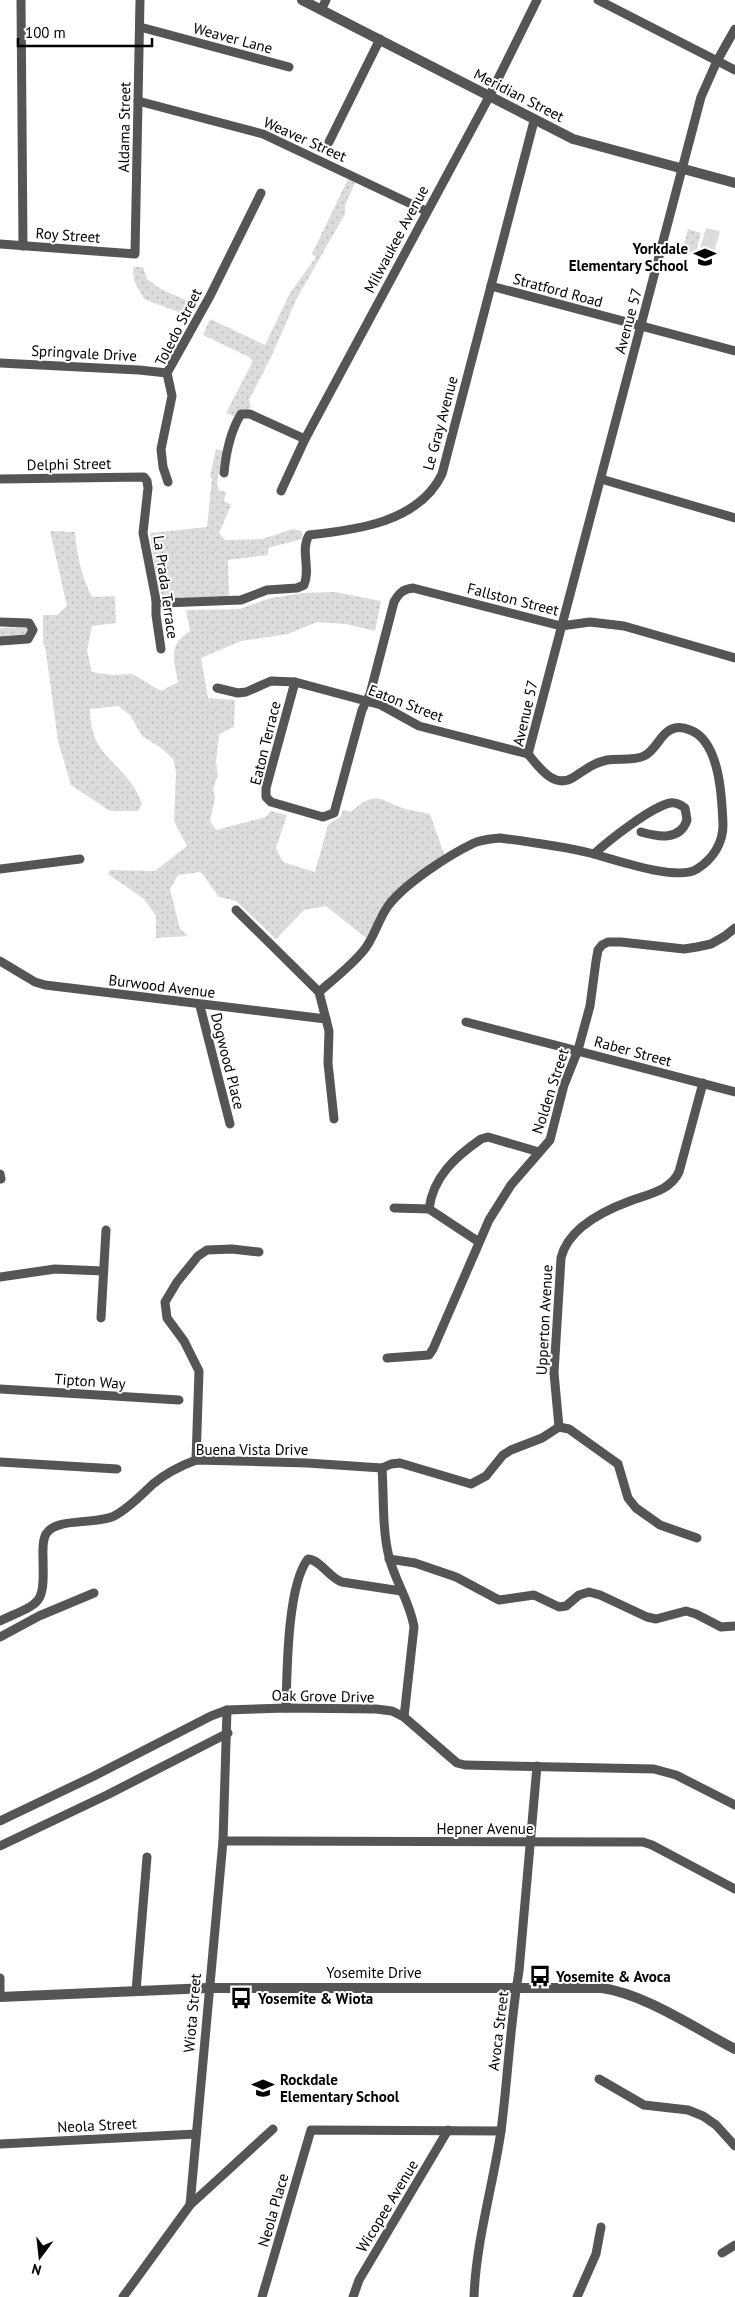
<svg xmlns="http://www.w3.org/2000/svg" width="735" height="2297" font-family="'PT Sans',sans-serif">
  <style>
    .green { fill: url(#green-dots) }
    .pitch { fill: #dcdcdc }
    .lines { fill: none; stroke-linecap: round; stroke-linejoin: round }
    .minor { stroke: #555; stroke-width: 9 }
    .tertiary { stroke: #555; stroke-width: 10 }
    .labels { text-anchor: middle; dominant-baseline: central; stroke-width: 4; stroke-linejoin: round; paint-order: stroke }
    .street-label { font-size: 15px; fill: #000; stroke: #fff }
    .poi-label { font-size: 15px; font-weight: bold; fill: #000; stroke: #fff; text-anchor: start }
  </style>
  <defs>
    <pattern id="green-dots" width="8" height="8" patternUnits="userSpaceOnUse" patternTransform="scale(1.25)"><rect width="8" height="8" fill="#dcdcdc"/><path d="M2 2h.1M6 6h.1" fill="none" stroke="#bbb" stroke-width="1.8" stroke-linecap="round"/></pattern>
  </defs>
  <rect width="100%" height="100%" fill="#fff"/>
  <g class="green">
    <polygon points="348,179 355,183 345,205 345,214 297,298 271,357 249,400 251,406 248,410 236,417 226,413 253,361 249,357 203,335 210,319 265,345 290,293 316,257 312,254"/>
    <polygon points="688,229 701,233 695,256 682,253"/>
    <polygon points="133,267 143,267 147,279 159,288 194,304 189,316 144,299 134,281"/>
    <polygon points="216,449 223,451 217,481 218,490 226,492 224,501 231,505 219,533 225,540 262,539 293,529 302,531 302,539 268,548 268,555 228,560 229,598 164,599 158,588 150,533 207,527 212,479 210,476"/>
    <path d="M50 531 75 532C77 555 81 576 92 597L115 596 116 623 92 626 87 650 92 672 112 675 132 674 161 691 178 682C174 659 167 646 190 631L186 610 239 609 271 598 303 593 335 592 381 601 375 631 346 624 317 622 288 634 241 641 201 658 208 698 235 700 234 727 219 734 216 762 218 775 213 789 215 798 210 821 216 830 266 817 271 811 287 815 276 848 283 862 315 872 328 825 341 816 343 810 351 812C377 788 379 801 406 809 413 811 422 812 430 814L445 857 406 883 366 938 326 906 304 910 276 939 236 901 219 897 201 872 178 875 170 889 180 929 188 936 156 938V916L144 899 108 874 110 870 155 871 187 846 174 821 176 772 173 759 161 748 142 736 130 715 118 706 90 709C91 751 109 754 131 783 136 789 139 797 142 804L138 811H110L71 785 58 741 46 652 43 642V615H57L67 606Z"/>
    <polygon points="26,627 29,631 26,636 0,637 0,628"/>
  </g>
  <polygon class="pitch" points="706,228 720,231 713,256 699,252"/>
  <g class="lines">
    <g class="minor">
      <polyline points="21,0 23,246"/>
      <polyline points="598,0 735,70"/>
      <polyline points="321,10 326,0"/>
      <polyline points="140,27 289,67"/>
      <polyline points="138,101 263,134 426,211"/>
      <polyline points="329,142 380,39"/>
      <polyline points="0,244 135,254 140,0"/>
      <polyline points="491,286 735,351"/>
      <polyline points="0,363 139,370 167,373"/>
      <path d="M224 473C226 452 230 432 241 414H250L305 439"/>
      <polyline points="0,479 144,477 147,481 148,488 143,533 156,600 156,615 161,649"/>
      <polyline points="601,479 735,518"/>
      <polyline points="168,482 163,467 161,449 172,396 167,373 210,296 261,193"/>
      <polyline points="281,491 305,439 489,97 537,0"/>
      <path d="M156 600 164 603 241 600 267 590 297 588 304 585C311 569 300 550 309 535 357 530 419 522 442 474L534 121"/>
      <polyline points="0,622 29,623 33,630 28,639 0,641"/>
      <path d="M295 682 266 788V797L271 802 323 817 334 813 362 710 370 694 394 602C399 593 403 589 413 588L561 626 590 622 624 626 735 658"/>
      <polyline points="217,688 238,693 246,692 271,681 295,682 381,705 419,726 528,754"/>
      <polyline points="528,754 701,97 717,61 735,29"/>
      <path d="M594 854C608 841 651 807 670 803 676 802 681 805 685 808L687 820C680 841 658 837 641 832"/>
      <polyline points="0,869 80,859"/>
      <polyline points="236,910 319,992 329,1031 328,1063 334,1119"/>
      <polyline points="0,961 35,982 45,985 326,1019"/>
      <path d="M319 992C334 979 351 966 364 950 374 938 378 920 388 906 404 884 449 855 474 843 483 839 491 839 500 838 530 842 561 846 590 853 614 859 677 882 697 869 713 859 723 843 723 825 722 798 720 741 690 730 685 728 680 727 675 728 661 731 657 750 644 756 633 761 619 758 607 760 593 763 585 770 574 777 554 790 539 767 528 754"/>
      <polyline points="200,1006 230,1124"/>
      <polyline points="466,1022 735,1092"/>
      <polyline points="0,1174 1,1179"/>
      <polyline points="394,1208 429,1209 479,1242"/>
      <path d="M429 1209C433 1177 455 1157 481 1139L488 1137 539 1152"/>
      <polyline points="0,1277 55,1269 103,1271"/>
      <polyline points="101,1318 106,1230"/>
      <polyline points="387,1358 429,1355 433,1349 489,1220 511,1185 550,1140 564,1085 578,1050 590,1006 596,961 598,950 602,945 608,942 621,942 684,949 697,947 711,944 725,936 735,928"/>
      <polyline points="0,1389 179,1400"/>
      <polyline points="559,1427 569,1429 618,1464 628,1498 636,1508 660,1525 697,1538"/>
      <polyline points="196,1460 199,1371 184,1341 167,1318 165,1302 177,1282 198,1256 207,1250 232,1249 259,1252"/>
      <polyline points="0,1462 117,1469"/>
      <path d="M382 1468 391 1464 400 1463 471 1484 486 1476 503 1455 511 1450 542 1438 559 1427 554 1373 561 1258C568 1228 603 1211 630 1201 648 1194 670 1191 679 1172L703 1083"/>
      <path d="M382 1468C384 1498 382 1529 389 1557 395 1581 410 1602 414 1627L404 1717"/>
      <polyline points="389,1559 415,1563 456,1577 499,1600 534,1595 559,1607 566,1606 579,1595 589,1592 600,1595 647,1617 656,1619 686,1611 696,1614 721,1627 735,1626"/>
      <path d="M0 1621C43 1601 44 1606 43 1557 43 1550 42 1541 46 1534 56 1517 96 1525 114 1516 129 1508 141 1495 153 1484 166 1473 180 1466 196 1460L307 1463 382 1468"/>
      <polyline points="0,1637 39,1616 94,1593"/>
      <path d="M286 1708C287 1674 287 1585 308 1559 321 1560 329 1578 342 1582L401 1591"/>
      <polyline points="0,1821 92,1777 211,1716 227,1710 286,1708 376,1709 392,1711 404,1717 457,1763 465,1765 654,1769 676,1775 735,1805"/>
      <polyline points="223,1841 643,1842 652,1845 735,1889"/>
      <polyline points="0,1846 107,1795 228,1733"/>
      <polyline points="0,1978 0,1996"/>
      <polyline points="136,1991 147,1857"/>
      <polyline points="599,2079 644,2105 688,2110 703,2116 716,2125 735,2146"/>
      <polyline points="0,2144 196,2134"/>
      <polyline points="190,2205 273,2129"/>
      <polyline points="722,2253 735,2245"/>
      <polyline points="123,2297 190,2205 223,1841 227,1710"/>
      <polyline points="262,2297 311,2130 501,2131"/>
      <polyline points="353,2297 359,2280 448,2130"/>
      <path d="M474 2297C476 2241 493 2186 501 2131 508 2077 510 2024 519 1971L537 1766"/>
      <polyline points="577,2297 596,2254 601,2227"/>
    </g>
    <g class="tertiary">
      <polyline points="302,0 573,139 735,183"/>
      <path d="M0 1997 208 1988H602C645 1994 696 2029 735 2049"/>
    </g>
  </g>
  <defs>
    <g id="school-bare" transform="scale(1.725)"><path d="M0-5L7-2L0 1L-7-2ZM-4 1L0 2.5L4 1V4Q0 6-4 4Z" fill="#000" stroke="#fff" stroke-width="2.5" paint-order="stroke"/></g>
    <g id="bus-bare" transform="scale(1.725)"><path d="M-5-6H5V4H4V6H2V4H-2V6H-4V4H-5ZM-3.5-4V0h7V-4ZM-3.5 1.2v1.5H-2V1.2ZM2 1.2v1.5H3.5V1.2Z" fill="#000" stroke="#fff" stroke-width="2.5" paint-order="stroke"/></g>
  </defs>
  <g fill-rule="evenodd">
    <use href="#school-bare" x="705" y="257"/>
    <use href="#bus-bare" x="540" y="1976"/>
    <use href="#bus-bare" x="241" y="1998"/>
    <use href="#school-bare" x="263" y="2088"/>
  </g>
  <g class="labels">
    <g class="street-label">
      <text transform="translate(233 38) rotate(15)">Weaver Lane</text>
      <text transform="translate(519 95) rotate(27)">Meridian Street</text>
      <text transform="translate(124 127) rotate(-89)">Aldama Street</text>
      <text transform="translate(305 139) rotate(24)">Weaver Street</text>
      <text transform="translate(68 235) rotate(4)">Roy Street</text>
      <text transform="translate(396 239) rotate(-62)">Milwaukee Avenue</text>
      <text transform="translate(558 290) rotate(15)">Stratford Road</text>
      <text transform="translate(628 321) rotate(-75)">Avenue 57</text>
      <text transform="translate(178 327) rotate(-63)">Toledo Street</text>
      <text transform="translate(84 353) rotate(3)">Springvale Drive</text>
      <text transform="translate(440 423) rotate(-75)">Le Gray Avenue</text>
      <text transform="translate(69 464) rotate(-1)">Delphi Street</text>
      <text transform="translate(166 587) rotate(82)">La Prada Terrace</text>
      <text transform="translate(513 599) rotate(14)">Fallston Street</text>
      <text transform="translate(406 703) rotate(21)">Eaton Street</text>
      <text transform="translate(525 713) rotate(-77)">Avenue 57</text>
      <text transform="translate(265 743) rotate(-76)">Eaton Terrace</text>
      <text transform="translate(162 986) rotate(7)">Burwood Avenue</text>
      <text transform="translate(633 1051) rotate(15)">Raber Street</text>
      <text transform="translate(228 1061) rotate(76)">Dogwood Place</text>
      <text transform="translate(550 1091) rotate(-72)">Nolden Street</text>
      <text transform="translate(544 1320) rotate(-87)">Upperton Avenue</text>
      <text transform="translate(90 1381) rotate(4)">Tipton Way</text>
      <text x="252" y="1449">Buena Vista Drive</text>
      <text transform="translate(323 1696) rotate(1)">Oak Grove Drive</text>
      <text x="485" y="1828">Hepner Avenue</text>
      <text x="374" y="1972">Yosemite Drive</text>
      <text transform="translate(192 2013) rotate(-85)">Wiota Street</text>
      <text transform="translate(498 2031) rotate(-83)">Avoca Street</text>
      <text transform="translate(97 2125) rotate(-3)">Neola Street</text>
      <text transform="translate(387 2206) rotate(-59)">Wicopee Avenue</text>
      <text transform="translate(273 2210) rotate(-74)">Neola Place</text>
    </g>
    <g class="poi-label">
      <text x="688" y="248" text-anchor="end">Yorkdale<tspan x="688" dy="17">Elementary School</tspan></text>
      <text x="556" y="1976">Yosemite &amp; Avoca</text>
      <text x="258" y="1998">Yosemite &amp; Wiota</text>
      <text x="280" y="2079">Rockdale<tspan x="280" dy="17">Elementary School</tspan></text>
    </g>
  </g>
  <g transform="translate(40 2257) rotate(195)" stroke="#ffffff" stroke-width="4" paint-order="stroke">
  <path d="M0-4L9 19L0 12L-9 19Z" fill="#000000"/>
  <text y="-8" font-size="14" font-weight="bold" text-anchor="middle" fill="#000000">N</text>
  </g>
  <path d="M18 38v8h134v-8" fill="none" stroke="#000000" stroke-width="2.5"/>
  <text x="25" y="38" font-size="15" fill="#000000" stroke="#ffffff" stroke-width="4" paint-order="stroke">100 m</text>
</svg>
